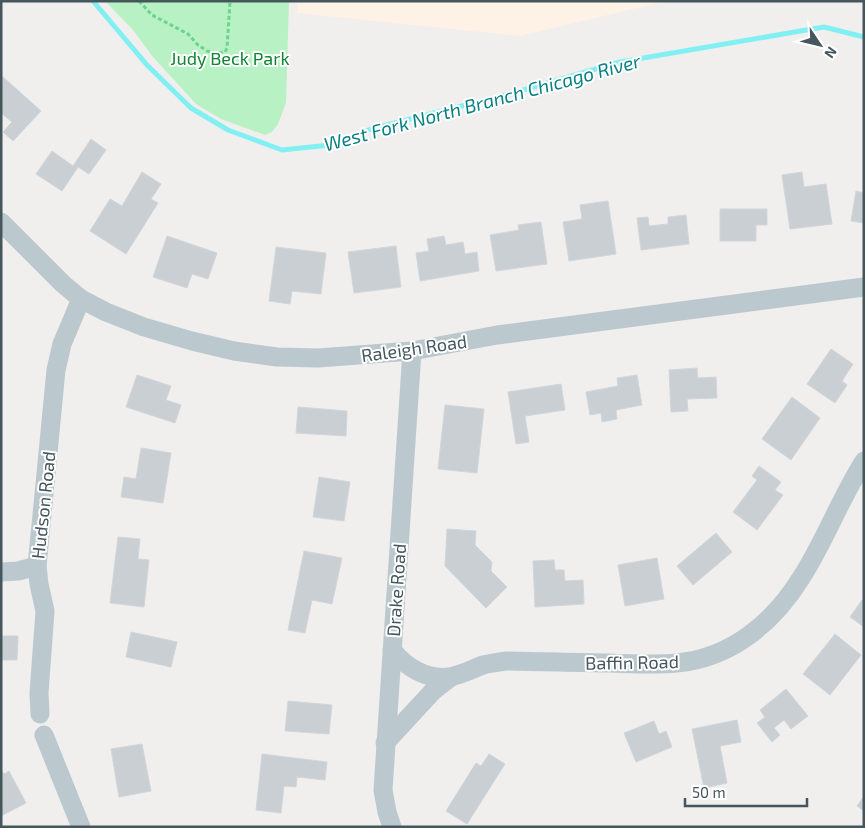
<svg xmlns="http://www.w3.org/2000/svg" width="865" height="828" font-family="'Exo 2',sans-serif">
  <style>
    .commercial { fill: #fdf2e5 }
    .green { fill: #b8f2c4 }
    .lines { fill: none; stroke-linecap: round; stroke-linejoin: round }
    .stream { stroke: #82f0f3; stroke-width: 5 }
    .building { fill: #cacfd3; stroke: #d1d6da }
    .path { stroke: #6ed38e; stroke-width: 3; stroke-dasharray: 4 2.5; stroke-linecap: butt }
    .street { stroke: #bbc9ce; stroke-width: 19 }
    .labels { text-anchor: middle; dominant-baseline: central; stroke-width: 4; stroke-linejoin: round; paint-order: stroke }
    .park-label { font-size: 18px; fill: #0f8434; stroke: #fff }
    .street-label { font-size: 18px; fill: #45565d; stroke: #fff }
    .water-label { font-size: 19px; font-style: italic; fill: #068083; stroke: #fff }
  </style>
  <rect width="100%" height="100%" fill="#f1eeee"/>
  <polygon class="commercial" points="297,1 666,1 520,36 297,13"/>
  <polygon class="green" points="105,1 289,1 286,103 278,124 272,132 265,135 221,119 196,104 153,57 133,30"/>
  <g class="lines">
    <polyline class="stream" points="93,1 147,65 191,108 228,130 282,150 330,145 371,129 513,93 620,62 824,27 864,37"/>
  </g>
  <g class="building">
    <polygon points="3,77 41,111 13,141 3,132 12,122 1,113 1,79"/>
    <polygon points="91,139 106,150 89,174 78,167 62,191 36,174 52,151 73,166"/>
    <polygon points="142,172 161,184 151,199 158,203 126,254 90,231 110,199 122,206"/>
    <polygon points="802,172 804,187 826,184 832,224 790,229 782,175"/>
    <polygon points="856,191 864,193 864,223 851,221"/>
    <polygon points="608,201 616,254 569,261 563,222 582,219 580,205"/>
    <polygon points="720,209 767,209 767,225 756,225 756,241 720,241"/>
    <polygon points="686,215 689,244 641,250 637,218 648,217 649,226 668,224 668,217"/>
    <polygon points="541,222 547,264 496,271 490,235 519,230 518,225"/>
    <polygon points="167,236 217,253 208,279 192,274 187,288 153,277"/>
    <polygon points="444,236 446,245 463,242 465,254 477,252 479,271 420,281 416,253 429,251 427,239"/>
    <polygon points="396,246 401,287 354,293 348,252"/>
    <polygon points="276,247 326,253 321,294 292,291 290,304 269,301"/>
    <polygon points="831,349 853,364 842,381 847,385 835,403 807,384"/>
    <polygon points="697,368 698,378 716,377 717,398 687,399 688,411 671,412 669,370"/>
    <polygon points="137,375 171,386 166,400 181,405 175,423 126,407"/>
    <polygon points="637,375 642,405 616,410 617,419 602,422 601,413 590,415 586,392 618,386 617,378"/>
    <polygon points="561,384 565,410 525,416 529,442 516,444 508,392"/>
    <polygon points="792,397 820,418 791,460 762,439"/>
    <polygon points="445,405 484,409 477,473 438,469"/>
    <polygon points="298,407 347,411 346,436 296,433"/>
    <polygon points="141,448 171,453 163,503 121,497 124,477 136,479"/>
    <polygon points="759,466 781,482 775,490 783,495 757,530 733,512 757,480 752,476"/>
    <polygon points="319,477 350,482 344,521 313,517"/>
    <polygon points="447,529 476,531 475,545 492,562 491,571 507,587 486,608 445,566"/>
    <polygon points="716,533 732,552 693,585 677,566"/>
    <polygon points="118,537 140,539 138,559 149,560 144,607 110,603"/>
    <polygon points="304,551 342,558 332,604 312,600 305,633 288,630"/>
    <polygon points="657,558 664,599 625,606 618,565"/>
    <polygon points="554,560 555,570 564,570 565,581 583,580 584,604 535,607 533,561"/>
    <polygon points="862,600 864,602 864,627 850,617"/>
    <polygon points="131,632 177,642 171,667 126,657"/>
    <polygon points="835,634 861,655 830,695 803,674"/>
    <polygon points="1,636 18,636 17,660 1,660"/>
    <polygon points="786,689 808,716 791,729 784,720 774,728 780,735 772,742 757,723 765,717 760,710"/>
    <polygon points="288,701 332,705 329,734 285,731"/>
    <polygon points="737,720 741,742 720,746 727,783 704,788 692,729"/>
    <polygon points="654,721 659,734 666,731 672,747 636,762 624,733"/>
    <polygon points="142,744 151,791 119,797 111,749"/>
    <polygon points="262,754 327,762 325,780 297,777 296,787 284,786 281,813 256,810"/>
    <polygon points="489,754 505,764 467,824 446,811 476,763 481,766"/>
    <polygon points="1,769 4,774 9,771 26,803 1,816"/>
    <polygon points="864,796 864,811 857,806"/>
  </g>
  <g class="lines">
    <polyline class="path" points="139,1 152,15 188,34 198,45 207,51 215,53 225,52 227,48 230,1"/>
    <g class="street">
      <polyline points="1,222 63,284 81,299 106,312 144,327 192,341 234,351 277,357 318,358 412,351 497,335 864,287"/>
      <polyline points="1,572 18,571 37,566"/>
      <path d="M392 650C406 667 426 680 449 677 461 675 472 669 483 665 491 663 499 662 506 661 541 662 575 662 609 663 632 664 655 665 677 663 731 658 773 623 801 578 825 541 840 499 864 461"/>
      <polyline points="40,714 39,693 45,611 39,584 37,566 42,515 56,370 62,344 81,299"/>
      <polyline points="44,735 81,827"/>
      <polyline points="385,743 433,691 451,677"/>
      <polyline points="392,827 387,812 383,790 412,351"/>
    </g>
  </g>
  <g class="labels">
    <g class="park-label">
      <text x="230" y="58">Judy Beck Park</text>
    </g>
    <g class="street-label">
      <text transform="translate(414 348) rotate(-8)">Raleigh Road</text>
      <text transform="translate(43 505) rotate(-84)">Hudson Road</text>
      <text transform="translate(396 590) rotate(-86)">Drake Road</text>
      <text transform="translate(632 662) rotate(-1)">Baffin Road</text>
    </g>
    <g class="water-label">
      <text transform="translate(482 102) rotate(-15)">West Fork North Branch Chicago River</text>
    </g>
  </g>
  <rect width="865" height="828" fill="none" stroke="#45565d" stroke-width="5"/>
  <g transform="translate(820 45) rotate(125)" stroke="#ffffff" stroke-width="4" paint-order="stroke">
  <path d="M0-4L9 19L0 12L-9 19Z" fill="#45565d"/>
  <text y="-8" font-size="14" font-weight="bold" text-anchor="middle" fill="#45565d">N</text>
  </g>
  <path d="M685 798v8h122v-8" fill="none" stroke="#45565d" stroke-width="2.5"/>
  <text x="692" y="798" font-size="15" fill="#45565d" stroke="#ffffff" stroke-width="4" paint-order="stroke">50 m</text>
</svg>
